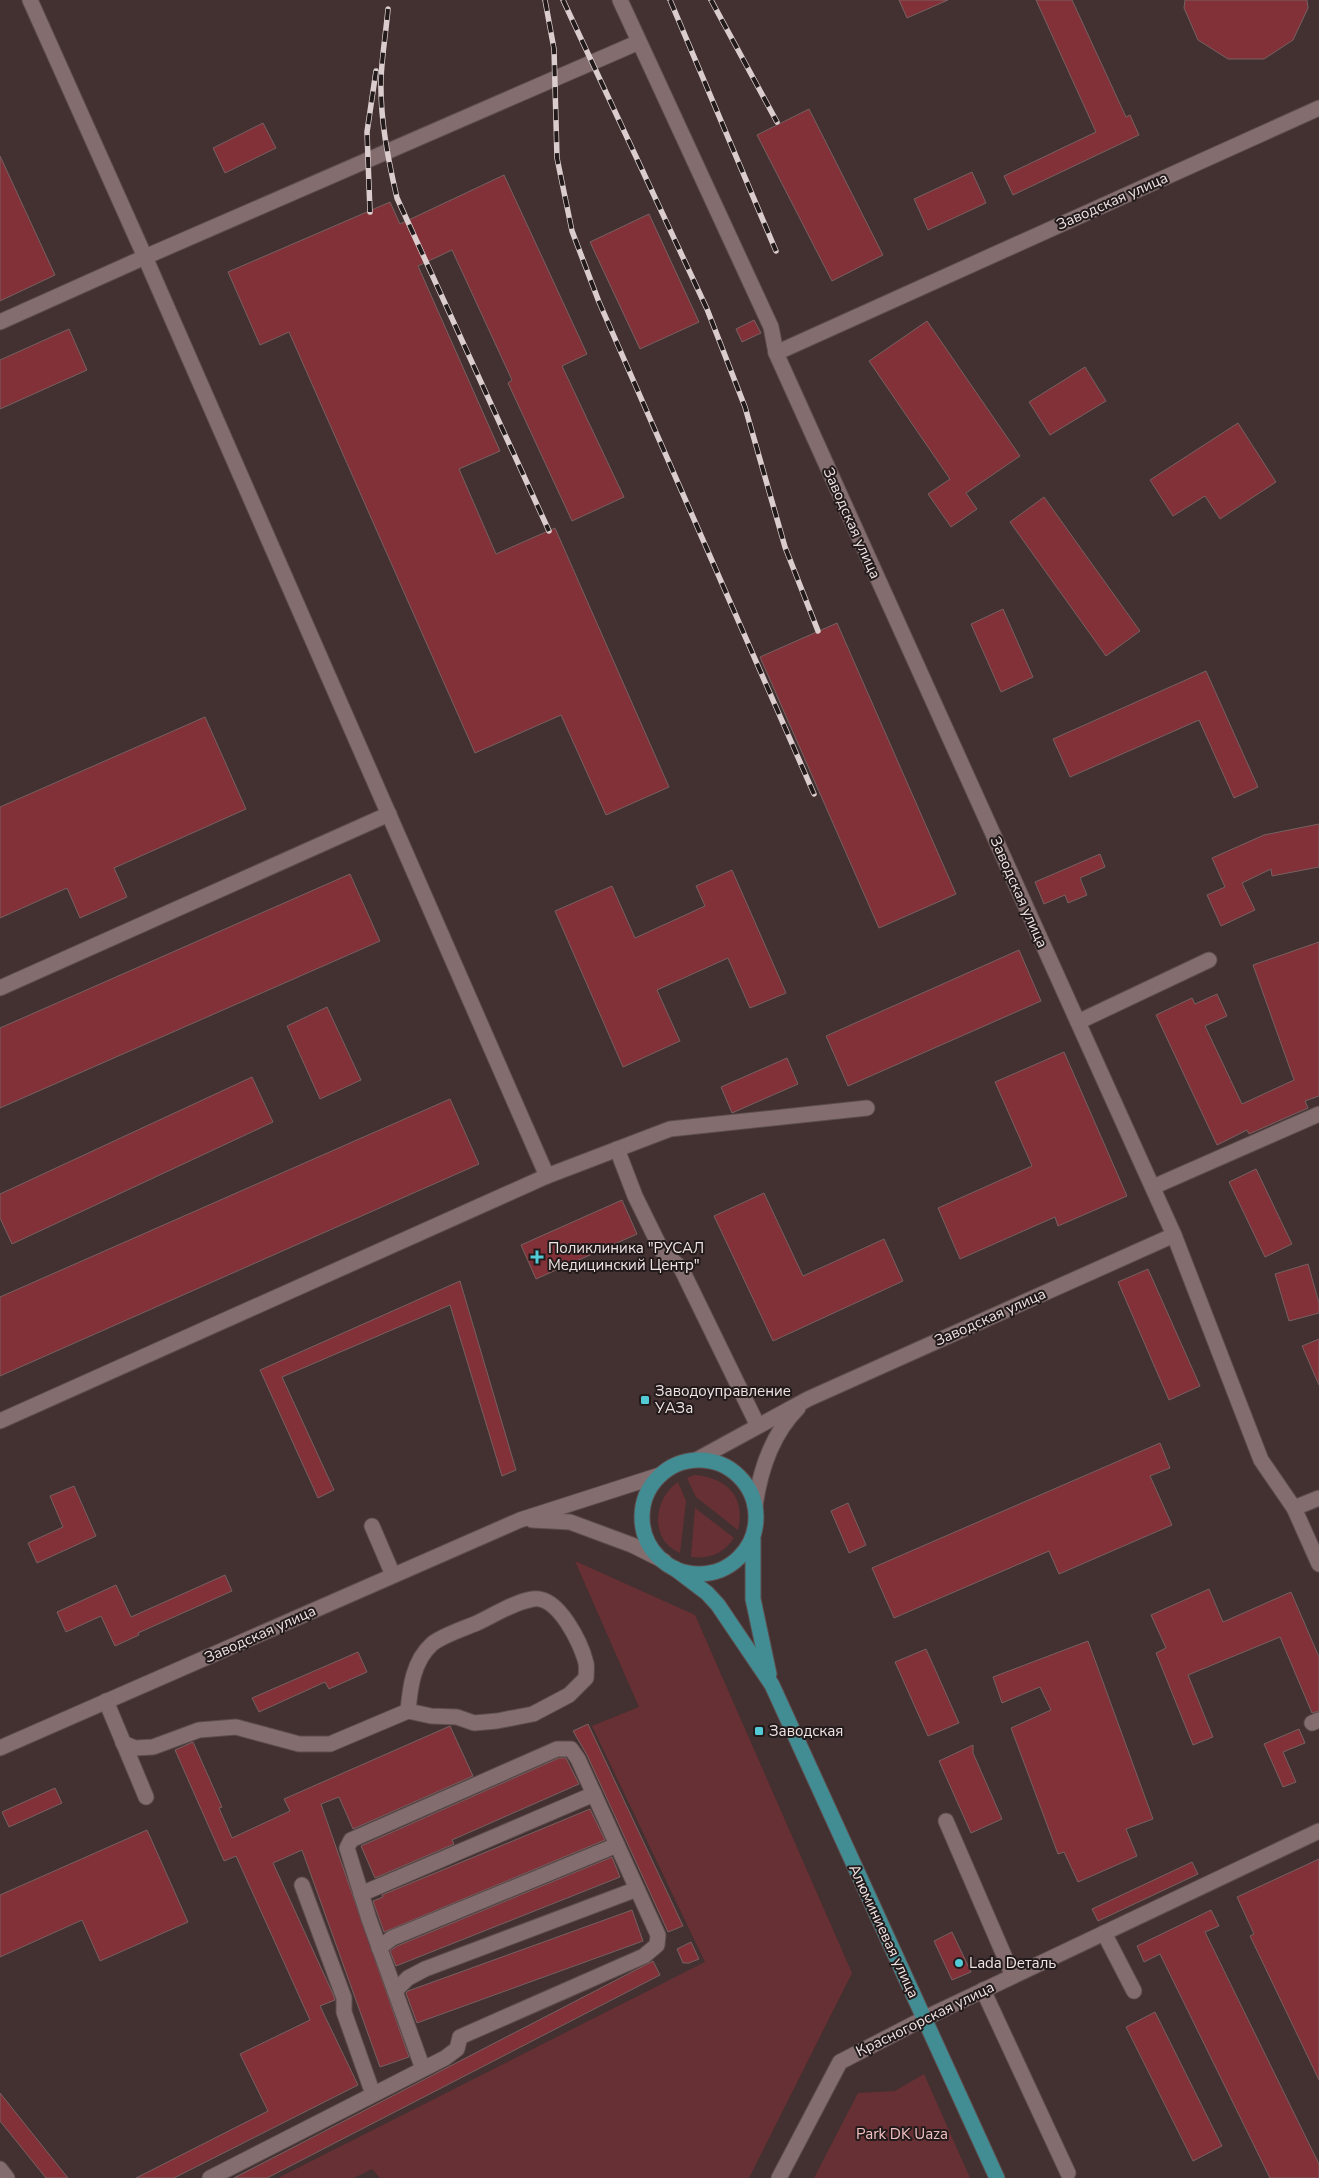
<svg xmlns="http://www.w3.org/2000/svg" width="1319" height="2178" font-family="'Nunito Sans',sans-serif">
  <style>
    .green { fill: #673034 }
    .building { fill: #823139; stroke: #766161 }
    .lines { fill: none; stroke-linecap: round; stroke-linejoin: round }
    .minor-casing { stroke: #5d4d4d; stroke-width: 17 }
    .major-casing { stroke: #5d4d4d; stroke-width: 17 }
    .minor { stroke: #836d6e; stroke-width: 15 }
    .major { stroke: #428d94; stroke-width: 15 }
    .rail-casing { stroke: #dbcdcd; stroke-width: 5.5 }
    .rail { stroke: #231b1b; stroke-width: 4; stroke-dasharray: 11; stroke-linecap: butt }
    .poi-dot { fill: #52cbd7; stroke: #231b1b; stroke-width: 2 }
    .labels { text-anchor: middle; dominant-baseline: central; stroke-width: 4; stroke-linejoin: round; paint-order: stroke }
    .street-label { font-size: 15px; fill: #f0e3e3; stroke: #231b1b }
    .poi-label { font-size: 15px; fill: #f0e3e3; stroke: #231b1b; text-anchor: start }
    .park-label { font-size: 15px; fill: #f1c0c0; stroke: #231b1b }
  </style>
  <rect width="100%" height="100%" fill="#433030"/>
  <g class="green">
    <path d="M695 1475C727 1478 746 1497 738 1530L696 1497 687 1478Z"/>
    <path d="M678 1482 686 1501 680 1553C649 1540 653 1499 678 1482Z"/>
    <path d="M695 1508 734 1538C723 1554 709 1559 691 1557Z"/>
    <polygon points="575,1561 695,1615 852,1973 749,2178 380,2178 372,2169 354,2178 278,2178 705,1962 592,1726 639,1707"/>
    <polygon points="924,2074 970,2178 814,2178 858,2093 895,2091"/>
  </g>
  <g class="building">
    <polygon points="899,0 948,0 907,18"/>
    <polygon points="1036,0 1072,0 1126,117 1130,115 1139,135 1013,195 1004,176 1096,132"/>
    <polygon points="1185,0 1307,0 1308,8 1293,40 1264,59 1228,59 1198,40 1184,8"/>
    <polygon points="809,109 883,255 832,281 757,135"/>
    <polygon points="263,123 276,148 225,173 213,148"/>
    <polygon points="0,156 55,275 0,301"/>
    <polygon points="972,172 986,203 928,230 914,199"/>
    <polygon points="504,175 587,354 562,366 624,497 572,521 508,383 512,380 452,250 418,266 500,451 459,469 496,554 555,528 669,787 606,815 561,715 475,753 289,332 260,345 228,272 390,202 400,224"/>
    <polygon points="649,214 699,322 640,349 590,242"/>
    <polygon points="754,320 761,333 742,342 736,329"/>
    <polygon points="927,321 1020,456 966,493 977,509 951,527 928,494 950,479 869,361"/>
    <polygon points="69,329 87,370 0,409 0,360"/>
    <polygon points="1085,367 1106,401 1050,435 1029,402"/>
    <polygon points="1238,423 1276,482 1220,519 1205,496 1173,516 1150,480"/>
    <polygon points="1044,497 1140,631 1106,656 1010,522"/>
    <polygon points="1003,609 1033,677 1001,692 971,624"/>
    <polygon points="837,623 956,894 879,928 760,657"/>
    <polygon points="1206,671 1258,787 1234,798 1199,720 1070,777 1053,739"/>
    <polygon points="205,717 246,809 114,868 127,897 80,918 67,888 0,918 0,807"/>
    <polygon points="1319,824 1319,867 1272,876 1271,869 1242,883 1255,910 1221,926 1207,895 1225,887 1212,858 1264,835"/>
    <polygon points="1100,854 1105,867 1080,878 1087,895 1068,903 1065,895 1044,904 1035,882"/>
    <polygon points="732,870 786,993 750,1008 728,958 657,990 680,1041 623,1067 555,911 612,886 635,938 705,906 696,886"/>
    <polygon points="350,874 380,941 0,1108 0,1028"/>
    <polygon points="1319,942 1319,1096 1305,1101 1308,1108 1249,1134 1247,1130 1217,1145 1156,1015 1192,998 1195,1004 1217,994 1227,1016 1205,1026 1242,1104 1294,1080 1253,965"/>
    <polygon points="1019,950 1041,1001 848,1086 826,1036"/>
    <polygon points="327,1007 361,1080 320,1099 287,1026"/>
    <polygon points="1064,1052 1127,1196 1058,1226 1055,1217 960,1259 938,1208 1032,1166 995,1082"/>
    <polygon points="787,1058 798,1084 732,1113 721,1087"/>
    <polygon points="252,1077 273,1122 12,1244 0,1218 0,1194"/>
    <polygon points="450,1099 479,1164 0,1376 0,1297"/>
    <polygon points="1256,1169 1292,1244 1265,1257 1229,1182"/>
    <polygon points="764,1193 803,1276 884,1239 903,1281 773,1341 714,1216"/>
    <polygon points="622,1200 637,1234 536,1279 521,1245"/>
    <polygon points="1308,1264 1319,1303 1319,1313 1289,1321 1275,1274"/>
    <polygon points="1148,1269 1200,1386 1169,1400 1118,1282"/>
    <polygon points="460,1281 516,1470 502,1476 450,1305 282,1377 334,1490 318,1498 260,1370"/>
    <polygon points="1319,1339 1319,1385 1302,1346"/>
    <polygon points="1160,1443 1170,1468 1150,1476 1172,1525 1059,1574 1049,1551 894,1618 872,1568"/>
    <polygon points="74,1486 96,1536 37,1563 28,1543 63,1527 50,1496"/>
    <polygon points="848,1503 866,1545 849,1553 831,1511"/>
    <polygon points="225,1575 232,1591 138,1633 139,1635 115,1646 101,1616 66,1632 57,1612 116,1585 131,1617"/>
    <polygon points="1209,1589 1223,1622 1291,1592 1319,1657 1319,1711 1312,1713 1280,1637 1188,1675 1213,1737 1193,1745 1156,1653 1166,1648 1151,1615"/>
    <polygon points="1088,1641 1153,1819 1126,1829 1137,1856 1078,1882 1064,1852 1058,1854 1011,1728 1051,1710 1040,1687 1002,1703 993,1677"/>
    <polygon points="926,1649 959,1723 928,1736 895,1662"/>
    <polygon points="358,1652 367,1672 329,1689 325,1682 259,1712 252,1698"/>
    <polygon points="588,1724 683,1926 668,1932 587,1755 573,1731"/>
    <polygon points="450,1726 473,1776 353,1829 339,1797 321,1804 409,2057 380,2067 302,1850 273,1863 333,1994 335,2000 320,2006 358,2085 174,2178 136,2178 268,2111 240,2054 310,2020 236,1856 224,1861 175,1750 193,1742 222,1807 219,1808 232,1838 290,1811 284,1799"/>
    <polygon points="1299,1729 1305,1743 1283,1752 1296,1782 1283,1787 1264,1744"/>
    <polygon points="973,1745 973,1753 1002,1819 971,1833 939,1761"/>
    <polygon points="559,1758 566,1758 579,1784 452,1840 454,1844 375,1878 361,1846"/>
    <polygon points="55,1788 62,1803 9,1827 2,1812"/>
    <polygon points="590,1809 605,1840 384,1932 373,1901 383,1897 382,1895"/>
    <polygon points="147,1830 188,1922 100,1961 82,1920 0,1957 0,1895"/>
    <polygon points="612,1857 620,1877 396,1966 390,1951 397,1946"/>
    <polygon points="1319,1859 1319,2080 1250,1936 1254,1934 1237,1897"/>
    <polygon points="1192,1862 1198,1874 1098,1921 1092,1909"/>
    <polygon points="632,1910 643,1941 417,2023 406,1993 408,1991"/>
    <polygon points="1211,1910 1219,1926 1205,1932 1319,2164 1319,2178 1270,2178 1160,1954 1144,1962 1137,1946"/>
    <polygon points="952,1932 971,1972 952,1980 934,1941"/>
    <polygon points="691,1942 699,1959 689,1963 683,1963 677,1949"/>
    <polygon points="653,1961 660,1975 267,2178 234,2178"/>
    <polygon points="1155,2012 1222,2146 1193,2161 1126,2027"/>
    <polygon points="0,2093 68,2178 46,2178 0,2121"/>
  </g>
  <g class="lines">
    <g class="minor-casing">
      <g id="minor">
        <polyline points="620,0 771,327 776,353 1174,1235 1261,1460 1294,1508 1319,1564"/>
        <polyline points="639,42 145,257 547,1176 670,1129 867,1108"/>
        <polyline points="0,322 145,257 30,0"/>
        <polyline points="776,353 1319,108"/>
        <polyline points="0,988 389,814"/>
        <polyline points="1078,1022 1209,960"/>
        <polyline points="617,1149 635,1196 662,1251 681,1268 758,1426"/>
        <polyline points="1153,1187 1319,1114"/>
        <polyline points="0,1421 547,1176"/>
        <polyline points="698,1459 808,1399 1174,1235"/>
        <path d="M755 1506C760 1471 772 1434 798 1408"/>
        <polyline points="1294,1508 1319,1498"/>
        <polyline points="532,1520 570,1522 632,1545 664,1561"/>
        <polyline points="372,1526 393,1575"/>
        <polyline points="106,1701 146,1797"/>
        <polyline points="1312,1723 1319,1720"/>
        <path d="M123 1743 135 1748 153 1747 199 1730 236 1727 299 1744H330L408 1711C410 1688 413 1661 432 1644 441 1636 465 1628 477 1623 494 1615 514 1602 533 1599 558 1595 581 1643 586 1663 587 1668 586 1673 586 1678L569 1695 533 1714 497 1721 474 1723 457 1717 431 1716 408 1711"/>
        <polyline points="0,1748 520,1520 660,1475"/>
        <polyline points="946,1821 1013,1976"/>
        <polyline points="302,1885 344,1998 344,2012 373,2094"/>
        <polyline points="361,1894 594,1794"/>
        <polyline points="1104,1933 1134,1991"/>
        <polyline points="379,1948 392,1938 617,1845"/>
        <polyline points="983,1990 1068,2173"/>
        <polyline points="395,1991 408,1978 425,1969 637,1889"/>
        <polyline points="0,2169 7,2178"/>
        <polyline points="210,2178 445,2058 457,2049 460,2037 644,1956 657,1945 658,1935 578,1759 571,1749 557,1749 351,1840 347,1848 369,1919 423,2069"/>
        <polyline points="779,2178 840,2062 925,2018 1319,1831"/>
      </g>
    </g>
    <g class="major-casing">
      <g id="major">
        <circle cx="699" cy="1517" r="57"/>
        <polyline points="753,1539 753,1599 769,1674"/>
        <polyline points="674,1568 707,1593 718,1605 772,1685 997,2178"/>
      </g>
    </g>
    <use href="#minor" class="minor"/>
    <use href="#major" class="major"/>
    <g class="rail-casing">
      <g id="rail">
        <polyline points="545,0 554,49 557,158 572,231 599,302 814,794"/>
        <polyline points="563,0 707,309 745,407 785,547 818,631"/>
        <polyline points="670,0 776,251"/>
        <polyline points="711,0 777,122"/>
        <path d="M388 9C386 32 382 55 381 79 380 119 388 159 397 198L549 531"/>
        <polyline points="370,212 367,132 376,71"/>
      </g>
    </g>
    <use href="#rail" class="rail"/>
  </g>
  <g class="poi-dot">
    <path d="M534.5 1249.5h5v5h5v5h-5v5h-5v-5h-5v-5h5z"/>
    <rect x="640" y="1395" width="10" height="10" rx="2.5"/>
    <rect x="754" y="1726" width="10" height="10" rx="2.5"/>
    <circle cx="959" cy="1963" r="5"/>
  </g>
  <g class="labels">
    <g class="street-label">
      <text transform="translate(1112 201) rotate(-24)">Заводская улица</text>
      <text transform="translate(852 523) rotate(66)">Заводская улица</text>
      <text transform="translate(1019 892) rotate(66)">Заводская улица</text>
      <text transform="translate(990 1317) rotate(-24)">Заводская улица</text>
      <text transform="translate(260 1634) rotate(-24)">Заводская улица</text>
      <text transform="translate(884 1931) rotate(65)">Алюминиевая улица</text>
      <text transform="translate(925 2019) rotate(-26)">Красногорская улица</text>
    </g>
    <g class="poi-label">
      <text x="548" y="1248">Поликлиника "РУСАЛ<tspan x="548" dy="17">Медицинский Центр"</tspan></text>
      <text x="655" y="1391">Заводоуправление<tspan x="655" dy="17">УАЗа</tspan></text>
      <text x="769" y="1731">Заводская</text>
      <text x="969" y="1963">Lada Dеталь</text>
    </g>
    <g class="park-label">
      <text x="902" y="2134">Park DK Uaza</text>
    </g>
  </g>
</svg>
